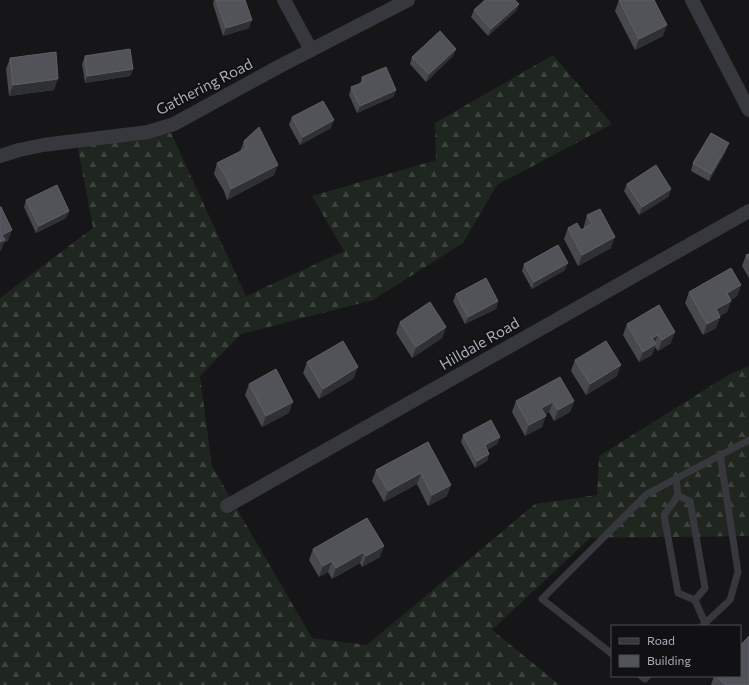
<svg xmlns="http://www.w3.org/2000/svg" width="749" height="685" font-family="Commissioner,sans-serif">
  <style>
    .forest { fill: url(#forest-firs) }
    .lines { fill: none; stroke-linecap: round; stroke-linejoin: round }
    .lane { stroke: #37383d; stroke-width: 7 }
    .street { stroke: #37383d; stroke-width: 14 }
    .wall { fill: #47494d }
    .shaded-wall { fill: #2f3033 }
    .building { fill: #525359; stroke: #5f6168 }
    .labels { text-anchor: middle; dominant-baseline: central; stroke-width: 4; stroke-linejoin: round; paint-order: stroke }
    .street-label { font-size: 15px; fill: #a8adb8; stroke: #111113 }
  </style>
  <defs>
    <pattern id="forest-firs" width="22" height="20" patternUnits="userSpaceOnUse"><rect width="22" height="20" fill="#1e261f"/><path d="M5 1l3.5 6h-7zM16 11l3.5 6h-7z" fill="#3c433d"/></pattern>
  </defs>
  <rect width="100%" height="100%" fill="#161618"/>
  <polygon class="forest" points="553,55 612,124 497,185 463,243 373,300 241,334 200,376 212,466 312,638 367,645 535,504 597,495 599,456 730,374 749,366 749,536 590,538 492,630 560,685 0,685 0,298 93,228 78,148 171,133 246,296 344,251 312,196 436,160 435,123"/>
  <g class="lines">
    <g class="lane">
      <polyline points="676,478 678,496 664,515 678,593 695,600 705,623"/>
      <polyline points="678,496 690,501 705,588 695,600"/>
      <polyline points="702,626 730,600 738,572 720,454"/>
      <polyline points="612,654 542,599 647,494 749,440"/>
      <polyline points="641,676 645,679 648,676"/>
    </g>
    <g class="street">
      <polyline points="284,0 311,50"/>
      <polyline points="692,0 749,110"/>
      <polyline points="0,156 19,150 43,145 148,132 174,124 280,66 408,0"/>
      <polyline points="227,506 749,211"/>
    </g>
  </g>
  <g class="wall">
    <polygon points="214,0 245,0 249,28 223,36 213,4"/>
    <polygon points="619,0 663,36 635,50 615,11"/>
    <polygon points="519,4 516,11 488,36 471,17 474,10"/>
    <polygon points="456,49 453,56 426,82 410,64 412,57"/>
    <polygon points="85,56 133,69 130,76 85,83 82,64"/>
    <polygon points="10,58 54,90 9,96 6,69"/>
    <polygon points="362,77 396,90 393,97 357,113 349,95 351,87 360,84"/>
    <polygon points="292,117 331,128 300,145 289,125"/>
    <polygon points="244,141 274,175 227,200 224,191 214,174 217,163 240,152"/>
    <polygon points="726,151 709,181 691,171 693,163"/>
    <polygon points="627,184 671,189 668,197 639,215 624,191"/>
    <polygon points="26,200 69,211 66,218 36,233 24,207"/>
    <polygon points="587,215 611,248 578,266 564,239 568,228 581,230 584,228 584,226"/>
    <polygon points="749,254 749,278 742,266 746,255"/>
    <polygon points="524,264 565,270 532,289 522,271"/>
    <polygon points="741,285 737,296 731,300 727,312 720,316 720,317 716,328 703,335 685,303 689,292"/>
    <polygon points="456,294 498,301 496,309 465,324 453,301"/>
    <polygon points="659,305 671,343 658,351 655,347 652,355 639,362 623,335 627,324"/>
    <polygon points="400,322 446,327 442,338 412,358 396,333"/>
    <polygon points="575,360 617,376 586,395 571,371"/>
    <polygon points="307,362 354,378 319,399 303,373"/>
    <polygon points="249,384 289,413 262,427 245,395"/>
    <polygon points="516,401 574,401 570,412 554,421 549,412 545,415 542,427 525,436 512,412"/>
    <polygon points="463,435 500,437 497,444 487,450 489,454 487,461 475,468 461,442"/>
    <polygon points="428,442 447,496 428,506 417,484 384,502 372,481 376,470"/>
    <polygon points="367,518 380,557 362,567 360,563 332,579 328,572 319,577 309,560 313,549"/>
    <polygon points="714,676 740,676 749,685 711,685"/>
  </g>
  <g class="shaded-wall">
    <polygon points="519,4 516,11 488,36 491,29"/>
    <polygon points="252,20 249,28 223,36 226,28"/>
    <polygon points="667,25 663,36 635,50 639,39"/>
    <polygon points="456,49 453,56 426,82 429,74"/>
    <polygon points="133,69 130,76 85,83 87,76"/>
    <polygon points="58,79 54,90 9,96 13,85"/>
    <polygon points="396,90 393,97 357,113 360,106"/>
    <polygon points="334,120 331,128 300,145 303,137"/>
    <polygon points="729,143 726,151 709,181 711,174"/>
    <polygon points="278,165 274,175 227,200 231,189"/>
    <polygon points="671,189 668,197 639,215 642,207"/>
    <polygon points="69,211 66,218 36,233 39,226"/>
    <polygon points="12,230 8,241 4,243 1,251 0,251 0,242 2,235"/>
    <polygon points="615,237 611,248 578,266 582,255"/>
    <polygon points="568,263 565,270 532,289 534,282"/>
    <polygon points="741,285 737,296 723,304 727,293"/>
    <polygon points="498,301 496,309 465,324 468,317"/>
    <polygon points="731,301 727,312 712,320 716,309"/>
    <polygon points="720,317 716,328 703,335 707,324"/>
    <polygon points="446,327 442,338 412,358 416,347"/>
    <polygon points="675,332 671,343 658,351 662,340"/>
    <polygon points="658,335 654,345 656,344 652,355 639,362 643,352 652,338"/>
    <polygon points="621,365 617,376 586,395 590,384"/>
    <polygon points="358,367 354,378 319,399 323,389"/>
    <polygon points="574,401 570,412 554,421 558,410"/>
    <polygon points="293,402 289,413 262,427 266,416"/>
    <polygon points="553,402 549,412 537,419 541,408"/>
    <polygon points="546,416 542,427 525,436 529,425"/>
    <polygon points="500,437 497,444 482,453 485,445"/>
    <polygon points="489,454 487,461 475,468 477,461"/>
    <polygon points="421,473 417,484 384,502 388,491"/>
    <polygon points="451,485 447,496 428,506 432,495"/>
    <polygon points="384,546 380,557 362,567 366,556"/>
    <polygon points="364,552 360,563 332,579 336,568"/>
    <polygon points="332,561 328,572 319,577 323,566"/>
  </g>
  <g class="building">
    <polygon points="216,0 245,0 252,20 226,28"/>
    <polygon points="485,0 515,0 519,4 491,29 474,10"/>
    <polygon points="619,0 654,0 667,25 639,39"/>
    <polygon points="440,31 456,49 429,74 412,57"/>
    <polygon points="130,49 133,69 87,76 85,56"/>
    <polygon points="56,52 58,79 13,85 10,58"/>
    <polygon points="386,67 396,90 360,106 351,87 364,82 362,77"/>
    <polygon points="323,101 334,120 303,137 292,117"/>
    <polygon points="259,127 278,165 231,189 228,180 217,163 247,148 244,141"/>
    <polygon points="711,133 729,143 711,174 693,163"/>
    <polygon points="656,165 671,189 642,207 627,184"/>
    <polygon points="57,185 69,211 39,226 26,200"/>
    <polygon points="0,207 1,207 12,230 2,235 5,240 0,242"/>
    <polygon points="600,209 615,237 582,255 568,228 577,223 581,230 592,224 587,215"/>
    <polygon points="558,245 568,263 534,282 524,264"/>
    <polygon points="749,254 749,260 746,255"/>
    <polygon points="731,268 741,285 727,293 731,301 716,309 720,317 707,324 689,292"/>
    <polygon points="486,278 498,301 468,317 456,294"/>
    <polygon points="430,302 446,327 416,347 400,322"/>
    <polygon points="659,305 675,332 662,340 658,335 652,338 656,344 643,352 627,324"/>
    <polygon points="343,341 358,367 323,389 307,362"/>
    <polygon points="606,341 621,365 590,384 575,360"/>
    <polygon points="276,369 293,402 266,416 249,384"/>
    <polygon points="560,377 574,401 558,410 553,402 541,408 546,416 529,425 516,401"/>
    <polygon points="491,420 500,437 485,445 489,454 477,461 463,435"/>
    <polygon points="428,442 451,485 432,495 421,473 388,491 376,470"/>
    <polygon points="367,518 384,546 366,556 364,552 336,568 332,561 323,566 313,549"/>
    <polygon points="749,636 749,685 726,685 716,676 740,676 740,646"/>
  </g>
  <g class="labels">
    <g class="street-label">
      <text transform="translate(204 86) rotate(-27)">Gathering Road</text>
      <text transform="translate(479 343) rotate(-30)">Hilldale Road</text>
    </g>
  </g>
  <rect x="611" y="625" width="130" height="52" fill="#111113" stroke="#4d4f55"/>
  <rect x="619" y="638" width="20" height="6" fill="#37383d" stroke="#4d4f55"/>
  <text x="647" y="645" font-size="12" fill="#a8adb8">Road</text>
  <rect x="619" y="655" width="20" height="12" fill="#525359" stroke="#4d4f55"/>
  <text x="647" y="665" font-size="12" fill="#a8adb8">Building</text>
</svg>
